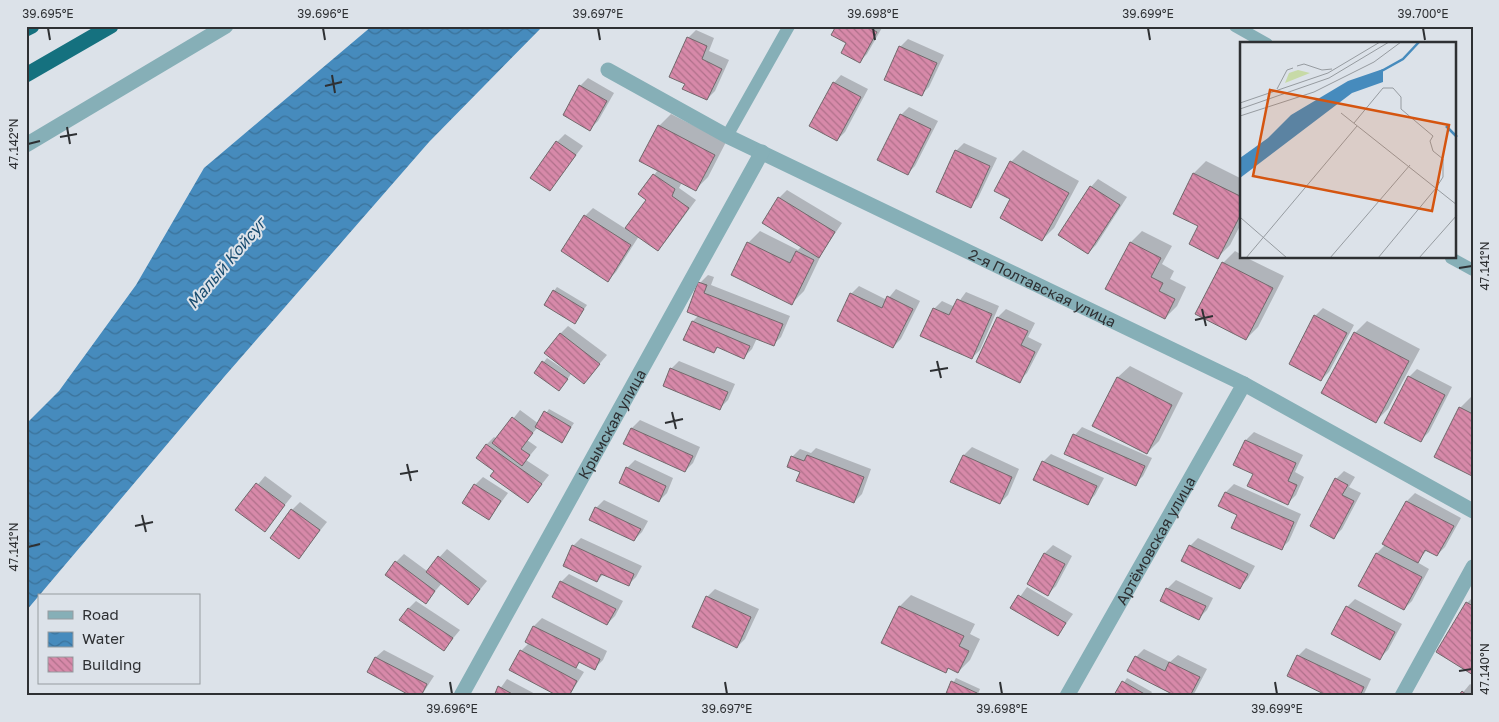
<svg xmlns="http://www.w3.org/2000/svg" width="1499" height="722" font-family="'Golos Text',sans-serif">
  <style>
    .water { fill: url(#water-waves) }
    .shadow { fill: #0003 }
    .building { fill: url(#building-back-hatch); stroke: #72696c }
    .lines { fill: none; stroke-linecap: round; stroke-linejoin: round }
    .lane { stroke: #86afb7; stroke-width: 12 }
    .street { stroke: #86afb7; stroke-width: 15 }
    .highway { stroke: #15717f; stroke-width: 15 }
    .ticks { fill: none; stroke: #2e3033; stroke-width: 2 }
    .labels { text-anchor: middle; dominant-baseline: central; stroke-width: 4; stroke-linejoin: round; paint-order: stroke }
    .street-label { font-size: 15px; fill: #2e3033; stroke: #dce2e9 }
    .water-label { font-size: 16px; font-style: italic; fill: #1a4d70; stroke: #dce2e9 }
    .inset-river { fill: none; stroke: #468bbd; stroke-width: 2.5 }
    .inset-road { fill: none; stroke: #969ba0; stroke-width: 1 }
    .view { fill: #d55510; fill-opacity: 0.15; stroke: #d55510; stroke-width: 2.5 }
    .inset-edge { fill: none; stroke: #2e3033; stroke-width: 2.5 }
    .neatline { fill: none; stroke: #2e3033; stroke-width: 2 }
    .ticks-label { font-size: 12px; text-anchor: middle; fill: #2e3033 }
  </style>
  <defs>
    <pattern id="water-waves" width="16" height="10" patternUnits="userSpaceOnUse" patternTransform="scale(1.25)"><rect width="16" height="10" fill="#468bbd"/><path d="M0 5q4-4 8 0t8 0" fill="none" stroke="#3b729a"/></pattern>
    <pattern id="building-back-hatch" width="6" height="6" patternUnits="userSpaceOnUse" patternTransform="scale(1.25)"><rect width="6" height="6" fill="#d789a9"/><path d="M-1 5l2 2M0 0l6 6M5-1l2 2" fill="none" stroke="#af708a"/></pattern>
  </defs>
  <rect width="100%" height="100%" fill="#dce2e9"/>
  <polygon class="water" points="372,26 543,26 429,142 224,377 26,611 26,424 59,391 136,285 204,168"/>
  <g class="shadow">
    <polygon points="837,26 883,26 867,54 859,62"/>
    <polygon points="696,30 714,38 709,51 729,60 715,91 707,99 686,83 688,38"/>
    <polygon points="908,39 944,55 929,87 921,95 900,47"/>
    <polygon points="841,75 868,89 845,132 837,140 834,83"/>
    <polygon points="588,78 614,93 598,121 590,129 580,86"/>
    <polygon points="909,107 938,121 915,166 907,174 901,115"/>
    <polygon points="671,114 726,142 708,177 696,189 682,182 679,188 696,200 665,242 657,250 639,236 616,272 608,280 585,216 593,208 626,229 647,200 639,194 658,170 659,126"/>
    <polygon points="565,134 583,146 550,189 557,142"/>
    <polygon points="964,143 997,158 978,198 970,206 956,151"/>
    <polygon points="1023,150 1079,181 1054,228 1042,240 1012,199 1011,162"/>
    <polygon points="1206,161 1242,179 1242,222 1230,245 1218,257 1199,225 1174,213 1194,173"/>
    <polygon points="1098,179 1127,197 1096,245 1088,253 1091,187"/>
    <polygon points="787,190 842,223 823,251 804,291 792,303 748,243 760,231 798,250 802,246 779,198"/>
    <polygon points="1142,231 1172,246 1162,264 1174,271 1170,279 1186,287 1177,306 1165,318 1131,242"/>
    <polygon points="1235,251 1242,255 1242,258 1247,258 1284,276 1258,327 1246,339 1223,263"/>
    <polygon points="708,275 714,277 711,285 790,316 781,337 773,345 757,338 752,349 744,357 719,346 714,352 693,321 699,315 700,283"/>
    <polygon points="859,286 887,300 896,289 920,301 901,339 893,347 851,294"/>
    <polygon points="557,287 587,305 575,322 554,291"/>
    <polygon points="966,292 999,306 980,350 972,358 934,309 942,301 955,307"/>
    <polygon points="1323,308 1354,325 1329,372 1321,380 1315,316"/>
    <polygon points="1006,309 1035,323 1028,337 1042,344 1027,373 1019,381 977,361 998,317"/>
    <polygon points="1367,321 1420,349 1388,409 1376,421 1323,392 1355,333"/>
    <polygon points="568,326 607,355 584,382 560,334"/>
    <polygon points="547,358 571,374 563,386 535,373"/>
    <polygon points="679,361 735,384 728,400 720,408 671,369"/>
    <polygon points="1130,366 1183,393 1159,441 1147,453 1118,377"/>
    <polygon points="1417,369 1452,387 1429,432 1421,440 1409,377"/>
    <polygon points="1472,396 1473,473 1472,474 1460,408"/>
    <polygon points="549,409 574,423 562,441 538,427 527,440 537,447 526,460 549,475 528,502 495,471 486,445 494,437 497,439 520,410 539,424"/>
    <polygon points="640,420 700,447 693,463 685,471 632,428"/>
    <polygon points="1082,427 1152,458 1143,476 1135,484 1075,435"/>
    <polygon points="1254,432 1303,455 1295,472 1304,477 1296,495 1288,503 1255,473 1235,464 1246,440"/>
    <polygon points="972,447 1019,469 1008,495 1000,503 964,455"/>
    <polygon points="816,448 871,469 862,494 854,502 801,472 792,457 800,449 811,453"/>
    <polygon points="1051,454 1104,478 1095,495 1087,503 1043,462"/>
    <polygon points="635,460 673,478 667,493 659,501 627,468"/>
    <polygon points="1344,471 1355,477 1349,487 1361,493 1342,529 1334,537 1336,479"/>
    <polygon points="265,476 292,496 265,530 237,510"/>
    <polygon points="483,477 508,493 489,519 475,485"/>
    <polygon points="1234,484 1301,514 1289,541 1281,549 1238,514 1226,492"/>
    <polygon points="1415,493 1461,518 1445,547 1437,555 1427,550 1417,562 1429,569 1412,601 1404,609 1360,586 1377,553 1385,545 1407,501"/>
    <polygon points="604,500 648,521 642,532 634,540 596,508"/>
    <polygon points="300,502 327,522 299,557 292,510"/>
    <polygon points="581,538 642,566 636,577 628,585 604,574 597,580 573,546"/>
    <polygon points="1198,538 1255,566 1248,579 1240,587 1190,546"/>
    <polygon points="1053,545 1072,556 1056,586 1048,594 1029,584 1045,553"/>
    <polygon points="447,549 487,581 468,604 442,583 426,602 396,562 404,554 427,571"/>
    <polygon points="569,574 623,601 615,616 607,624 561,582"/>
    <polygon points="1176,580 1213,598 1207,610 1199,618 1162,601 1168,588"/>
    <polygon points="1027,587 1073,614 1058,635 1012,608"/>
    <polygon points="715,589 759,609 745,639 737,647 707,597"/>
    <polygon points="911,595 975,624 970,634 980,639 970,660 958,672 949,668 945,672 900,606"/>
    <polygon points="1473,597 1473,673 1467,603"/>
    <polygon points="1355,599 1402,624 1388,650 1380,658 1347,607"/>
    <polygon points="416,601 460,630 444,649 409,608"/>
    <polygon points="542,618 607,651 603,660 595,668 581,661 575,667 584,672 569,696 561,696 521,651 529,643 527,642 534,626"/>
    <polygon points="1306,648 1371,679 1363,696 1331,696 1289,675 1298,656"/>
    <polygon points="1144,649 1170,662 1178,655 1207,669 1195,692 1192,696 1179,696 1136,657"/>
    <polygon points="384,650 434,676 421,696 369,672 376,657"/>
    <polygon points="956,678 980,689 977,696 946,696"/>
    <polygon points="1127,678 1152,692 1149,696 1116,694"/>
    <polygon points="507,679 539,696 495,696"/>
    <polygon points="1470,684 1473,686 1473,696 1460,696"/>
  </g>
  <g class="building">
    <polygon points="836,26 866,26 877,32 860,63 841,53 846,43 831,35"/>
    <polygon points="687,37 707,46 702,59 722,69 707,100 682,89 685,84 669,77"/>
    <polygon points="899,46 937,63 922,96 884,80"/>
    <polygon points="833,82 861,97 837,141 809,126"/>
    <polygon points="579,85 607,101 590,131 563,115"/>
    <polygon points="900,114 931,129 908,175 877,160"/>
    <polygon points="658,125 715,155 696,191 639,161"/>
    <polygon points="556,141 576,155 550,191 530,178"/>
    <polygon points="955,150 990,166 971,208 936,192"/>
    <polygon points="1010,161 1069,193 1042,241 1000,218 1010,199 994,191"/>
    <polygon points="1193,173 1242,197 1242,212 1218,259 1189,244 1198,226 1173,214"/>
    <polygon points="653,174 675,189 672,196 689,208 658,251 625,228 646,200 638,194"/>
    <polygon points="1090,186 1120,205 1088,254 1058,235"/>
    <polygon points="778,197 835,232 819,258 762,223"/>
    <polygon points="584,215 631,245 608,282 561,251"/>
    <polygon points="747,242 790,263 796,251 814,260 792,305 731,275"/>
    <polygon points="1130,242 1161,258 1151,277 1163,283 1159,291 1175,299 1165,319 1105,289"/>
    <polygon points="1222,262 1273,288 1246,340 1195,314"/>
    <polygon points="698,282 707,285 704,293 783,324 774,346 687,312"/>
    <polygon points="553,290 584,309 575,324 544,305"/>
    <polygon points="850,293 882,308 887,296 913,309 893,348 837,321"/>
    <polygon points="957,299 992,314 972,359 920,336 933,308 949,315"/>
    <polygon points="1314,315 1347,333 1321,381 1289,364"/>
    <polygon points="997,317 1028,331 1021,345 1035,352 1020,383 976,362"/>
    <polygon points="692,321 750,346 744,359 717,347 714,353 683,340"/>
    <polygon points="1354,332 1409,361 1376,423 1321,393"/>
    <polygon points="560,333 600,364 584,384 544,353"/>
    <polygon points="542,361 568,379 559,391 534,373"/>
    <polygon points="670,368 728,392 720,410 663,386"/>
    <polygon points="1408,376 1445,395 1421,442 1384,423"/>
    <polygon points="1117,377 1172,405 1147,454 1092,426"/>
    <polygon points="1459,407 1473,414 1472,476 1434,457"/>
    <polygon points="544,411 571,427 562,443 535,427"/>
    <polygon points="512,417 533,433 521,449 530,455 522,466 492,443"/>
    <polygon points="631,428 693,456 685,472 623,444"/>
    <polygon points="1073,434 1145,466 1136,486 1064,454"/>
    <polygon points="1245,440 1296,463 1288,481 1297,485 1288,505 1247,486 1253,474 1233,465"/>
    <polygon points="486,444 542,484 528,503 490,476 494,471 476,458"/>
    <polygon points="807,455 864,477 854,503 796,481 800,472 787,467 791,456 804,461"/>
    <polygon points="963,455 1012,477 1000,504 950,482"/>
    <polygon points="1042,461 1097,486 1088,505 1033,480"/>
    <polygon points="626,467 666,486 659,502 619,483"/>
    <polygon points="1335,478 1348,485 1342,495 1354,501 1334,539 1310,526"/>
    <polygon points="256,483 285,505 265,532 235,510"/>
    <polygon points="474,484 501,501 489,520 462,503"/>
    <polygon points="1225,492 1294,522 1282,550 1231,528 1237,515 1218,506"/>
    <polygon points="1406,501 1454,526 1437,556 1425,550 1418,563 1382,544"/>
    <polygon points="595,507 641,529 634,541 589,520"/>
    <polygon points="291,509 320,530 299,559 270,538"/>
    <polygon points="572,545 634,574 629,586 601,574 597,582 563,566"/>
    <polygon points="1189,545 1248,574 1240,589 1181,561"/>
    <polygon points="1044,553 1065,564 1048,596 1027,584"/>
    <polygon points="1376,553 1422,577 1404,610 1358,586"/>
    <polygon points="438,556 480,589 468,605 426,572"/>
    <polygon points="395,561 435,591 426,604 385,575"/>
    <polygon points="560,581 616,609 607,625 552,597"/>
    <polygon points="1166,588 1206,606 1199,620 1160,601"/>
    <polygon points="1018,595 1066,623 1058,636 1010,608"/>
    <polygon points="706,596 751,617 737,648 692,627"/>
    <polygon points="1466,602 1473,606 1473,675 1436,652"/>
    <polygon points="899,606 964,636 959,646 969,651 958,673 948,668 946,673 881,643"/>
    <polygon points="1346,606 1395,632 1380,660 1331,634"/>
    <polygon points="408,608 453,638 444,651 399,620"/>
    <polygon points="533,626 600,659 595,670 579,662 576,668 525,642"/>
    <polygon points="520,650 577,681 569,696 558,696 509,670"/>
    <polygon points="1297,655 1364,687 1360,696 1328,696 1287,676"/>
    <polygon points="1135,656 1165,671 1169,662 1200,677 1190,696 1176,696 1127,671"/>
    <polygon points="375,657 427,684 421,696 411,696 367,672"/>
    <polygon points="951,681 977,693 976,696 945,696"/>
    <polygon points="1122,681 1148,696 1116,696 1114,695"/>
    <polygon points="498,686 516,696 494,696"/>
    <polygon points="1462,691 1468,696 1458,696"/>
  </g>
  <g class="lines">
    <g class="lane">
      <polyline points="1235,26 1267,44"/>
      <polyline points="727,136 789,26"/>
      <polyline points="1451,258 1473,270"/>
    </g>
    <g class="street">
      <path id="s1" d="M608 70 727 136 1244 384 1473 511"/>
      <polyline points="26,145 226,26"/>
      <path id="s2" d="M461 696 762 152"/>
      <path id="s3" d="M1067 696 1244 384"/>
      <polyline points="1402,696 1473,567"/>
    </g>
    <g class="highway">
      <polyline points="26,29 32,26"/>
      <polyline points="26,75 111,26"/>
    </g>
  </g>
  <path class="ticks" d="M48 28 50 40M323 28 325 40M598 28 600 40M873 28 875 40M1148 28 1150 40M1423 28 1425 40M332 75 335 93M325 86 342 82M67 127 70 144M60 137 77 134M28 144 40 141M1459 268 1472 266M1202 309 1206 326M1195 320 1213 316M937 361 941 378M930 371 948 368M672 412 676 429M665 423 683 419M407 464 411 481M400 474 418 471M142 515 146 532M135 526 153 522M28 547 40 544M1459 671 1472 669M450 682 452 694M725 682 727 694M1000 682 1002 694M1275 682 1277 694"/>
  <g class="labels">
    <g class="street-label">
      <text stroke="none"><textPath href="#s1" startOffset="486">2-я Полтавская улица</textPath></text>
      <text stroke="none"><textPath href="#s2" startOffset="311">Крымская улица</textPath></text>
      <text stroke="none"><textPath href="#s3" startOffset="179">Артёмовская улица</textPath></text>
    </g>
    <g class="water-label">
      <text transform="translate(226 263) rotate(-50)">Малый Койсуг</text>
    </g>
  </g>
  <g transform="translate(1240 42)">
    <rect width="216" height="216" fill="#dce2e9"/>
    <path d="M58 28 70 31 45 41 49 31Z" fill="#c7daa7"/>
    <path d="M143 27V40L112 51 0 136V116L28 96 51 73 108 39Z" fill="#468bbd"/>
    <path class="inset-river" d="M138 31 163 17 179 0M206 84 217 95"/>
    <path class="inset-road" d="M57 24 64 22 82 28 92 27M37 47 47 28 53 26M0 61 88 31 140 0M0 67 89 36 149 0M101 71 217 163M0 74 74 50 134 20 161 0M114 81 143 46H153L161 55V67L193 94 190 99 193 109 203 117V135L196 146 138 216M1 176 47 216M6 216 117 84M90 216 170 123M179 216 217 173"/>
    <path class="view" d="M30 48 209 83 192 169 13 134Z"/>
    <rect width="216" height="216" class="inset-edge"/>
  </g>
  <rect width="1499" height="722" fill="none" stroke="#dce2e9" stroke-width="55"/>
  <rect x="38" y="594" width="162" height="90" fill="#dce2e9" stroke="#969ba0"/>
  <rect x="48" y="611" width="25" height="8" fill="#86afb7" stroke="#969ba0"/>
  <text x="82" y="620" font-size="15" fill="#2e3033">Road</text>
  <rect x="48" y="632" width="25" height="15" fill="url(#water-waves)" stroke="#969ba0"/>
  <text x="82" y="644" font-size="15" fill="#2e3033">Water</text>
  <rect x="48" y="657" width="25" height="15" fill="url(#building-back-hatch)" stroke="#969ba0"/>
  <text x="82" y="670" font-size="15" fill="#2e3033">Building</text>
  <rect x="28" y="28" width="1444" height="666" class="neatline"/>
  <g class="ticks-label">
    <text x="48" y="18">39.695°E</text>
    <text x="323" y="18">39.696°E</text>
    <text x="598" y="18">39.697°E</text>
    <text x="873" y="18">39.698°E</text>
    <text x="1148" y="18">39.699°E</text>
    <text x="1423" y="18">39.700°E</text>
    <text transform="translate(14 144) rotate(-90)" y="4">47.142°N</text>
    <text transform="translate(1485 266) rotate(-90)" y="4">47.141°N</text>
    <text transform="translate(14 547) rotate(-90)" y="4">47.141°N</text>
    <text transform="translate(1485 669) rotate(-90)" y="4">47.140°N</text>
    <text x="452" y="713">39.696°E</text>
    <text x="727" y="713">39.697°E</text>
    <text x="1002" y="713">39.698°E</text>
    <text x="1277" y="713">39.699°E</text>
  </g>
</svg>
